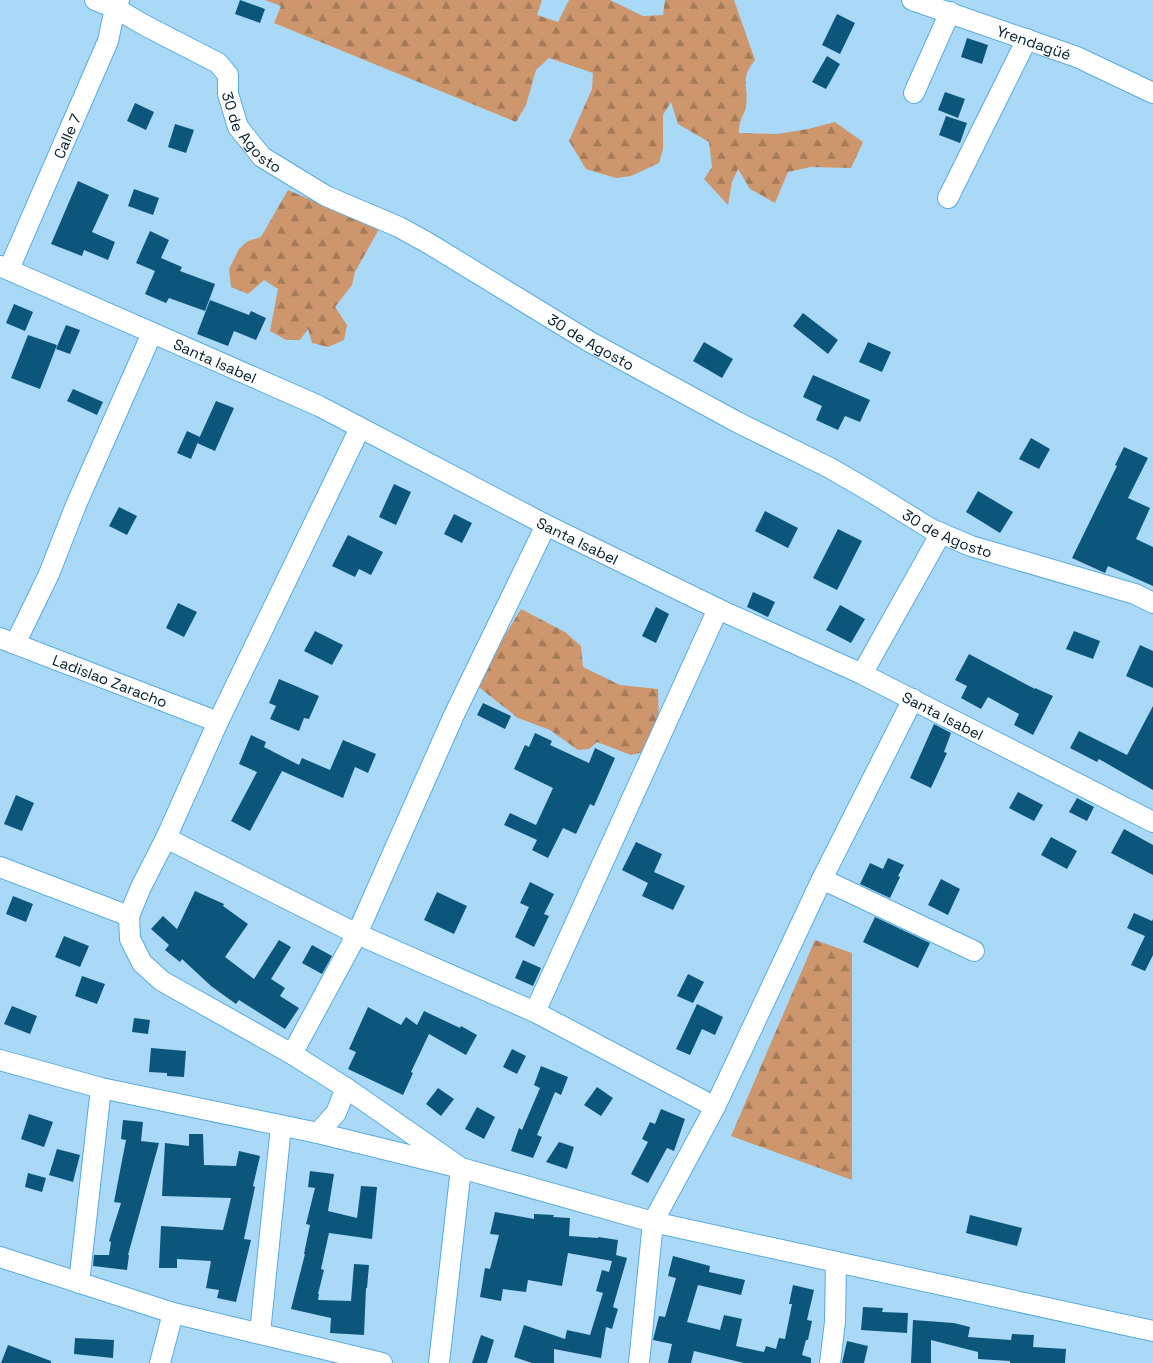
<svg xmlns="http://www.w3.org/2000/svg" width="1153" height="1363" font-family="'Space Grotesk',sans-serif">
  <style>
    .forest { fill: url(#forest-firs) }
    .building { fill: #0c567b }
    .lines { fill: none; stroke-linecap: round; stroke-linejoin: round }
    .minor-casing { stroke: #59abdd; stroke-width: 22 }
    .minor { stroke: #fff; stroke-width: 20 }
    .labels { text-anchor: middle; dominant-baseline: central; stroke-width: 5; stroke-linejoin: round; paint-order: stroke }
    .street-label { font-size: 15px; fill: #011a29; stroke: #ecf4f9 }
  </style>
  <defs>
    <pattern id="forest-firs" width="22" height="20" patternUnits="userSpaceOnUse" patternTransform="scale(1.25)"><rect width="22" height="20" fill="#cd966c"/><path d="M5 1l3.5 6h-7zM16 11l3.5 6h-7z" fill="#a47a59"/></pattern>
  </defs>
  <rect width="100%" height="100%" fill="#aad9f8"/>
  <g class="forest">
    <path d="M265 0H542L537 15 558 22 569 0H610L643 16 663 15 665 0H734L755 60C739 80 749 84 746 106 744 116 738 122 739 133L777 134 808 129 835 122 863 142 851 168 811 167 788 172 775 203 750 189 738 169 732 182 728 205 704 179 712 167 709 142 678 124 671 102 663 115V149L659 163 631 176 616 178 586 169 569 141 592 89 593 73 549 58 536 70 526 105 516 122 274 23 281 6Z"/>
    <polygon points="288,190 379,229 355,272 352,285 335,307 347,325 344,340 328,347 312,343 308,329 300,340 286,340 270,331 278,289 264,280 248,294 231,287 229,269 239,249 248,241 261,237"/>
    <polygon points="521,609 565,632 581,646 583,667 620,685 658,689 659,726 644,752 631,755 597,742 589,749 578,750 550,730 518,718 475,684"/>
    <polygon points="815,940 852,953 852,1180 731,1136"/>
  </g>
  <g class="building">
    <polygon points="240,0 265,9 260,23 235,14"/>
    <polygon points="837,14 855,23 840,54 822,45"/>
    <polygon points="967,38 988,45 982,64 961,57"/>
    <polygon points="827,56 840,64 826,89 812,82"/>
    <polygon points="945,92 965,99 958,118 938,110"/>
    <polygon points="135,103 154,112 146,130 127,121"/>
    <polygon points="946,116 967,123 960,143 939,135"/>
    <polygon points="175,124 194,130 186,153 168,147"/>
    <polygon points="78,181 109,195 92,232 115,242 108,260 84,250 82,256 51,244"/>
    <polygon points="134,189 159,198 153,215 128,206"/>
    <polygon points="150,231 169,240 161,258 182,267 180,271 215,284 205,311 169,298 166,303 145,294 155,271 136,263"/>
    <polygon points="210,300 249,315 251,311 266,318 256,340 234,331 228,346 197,334"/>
    <polygon points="14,304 33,312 25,331 6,323"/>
    <polygon points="803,313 838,340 828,354 793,326"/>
    <polygon points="66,325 80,330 70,354 56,349"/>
    <polygon points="28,335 57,345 40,389 11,378"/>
    <polygon points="704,342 733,359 722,378 693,361"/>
    <polygon points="868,342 891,352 882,372 859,362"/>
    <polygon points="813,375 870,400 860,422 845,416 838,430 816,420 822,406 803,397"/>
    <polygon points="73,389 103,402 97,415 67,401"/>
    <polygon points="216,401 234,408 215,451 197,443"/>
    <polygon points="187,431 200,437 191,459 177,453"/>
    <polygon points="1031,438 1050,449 1039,469 1019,459"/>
    <polygon points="1124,447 1148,458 1128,498 1150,508 1136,539 1153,547 1153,586 1108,566 1105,573 1072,558 1117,466 1115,465"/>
    <polygon points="394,484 411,492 396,525 379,517"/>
    <polygon points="978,491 1013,512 1000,533 966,512"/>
    <polygon points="119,507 137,516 127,535 109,526"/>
    <polygon points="765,511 798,528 788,548 755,531"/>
    <polygon points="454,514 472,523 462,543 444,534"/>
    <polygon points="838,529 862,541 837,590 813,578"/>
    <polygon points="348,535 383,552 371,575 359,569 355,577 332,566"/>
    <polygon points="753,592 775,602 768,617 747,607"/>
    <polygon points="178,603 197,612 184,637 166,628"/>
    <polygon points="840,605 865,619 851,643 826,630"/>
    <polygon points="656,607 669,614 656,643 642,636"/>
    <polygon points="315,631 343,645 332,665 304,651"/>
    <polygon points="1074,631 1100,641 1093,659 1066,649"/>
    <polygon points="1140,645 1153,651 1153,688 1126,676"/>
    <polygon points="969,654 1035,689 1035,688 1053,696 1033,735 1014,725 1019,714 988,697 981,709 961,698 967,686 955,680"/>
    <polygon points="279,679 319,696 309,719 304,718 299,731 270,719 276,706 269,703"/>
    <polygon points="483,703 511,716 505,729 477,715"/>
    <polygon points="1153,706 1153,790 1099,759 1097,762 1070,748 1079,731 1127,755"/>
    <polygon points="934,724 951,733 944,752 947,753 931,788 910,778"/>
    <polygon points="535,733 552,741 550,745 589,763 595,748 615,758 594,806 590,804 576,834 563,828 548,858 532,850 537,840 504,825 510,813 536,825 553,788 514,769 525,745 529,747"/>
    <polygon points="251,735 266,742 264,747 299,765 302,758 330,770 343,740 376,754 368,773 355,767 343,798 282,771 250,831 231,821 257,772 239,764"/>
    <polygon points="1018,792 1043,805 1034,821 1009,808"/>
    <polygon points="16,795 34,803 22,831 4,824"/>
    <polygon points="1077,798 1094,807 1087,821 1069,812"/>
    <polygon points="1124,829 1153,845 1153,875 1111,853"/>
    <polygon points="1051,837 1077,851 1067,869 1041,855"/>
    <polygon points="636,842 662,854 654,872 685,886 673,910 642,896 648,883 622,870"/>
    <polygon points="888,858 904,865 898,876 900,877 890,898 860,884 870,863 883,869"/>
    <polygon points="941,879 960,889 948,915 928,905"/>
    <polygon points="530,882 554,894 544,914 549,916 534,947 515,937 529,907 520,903"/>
    <polygon points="195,891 224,904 223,906 248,924 225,957 254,979 279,940 291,947 271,979 285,988 280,996 299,1008 285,1029 239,1000 236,1004 211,986 182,959 180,962 165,950 169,945 151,929 163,916 177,929"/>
    <polygon points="437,892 467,906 454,934 424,920"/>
    <polygon points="13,896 33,904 26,922 6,914"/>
    <polygon points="1134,913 1152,921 1153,919 1153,955 1145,971 1131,965 1145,936 1127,928"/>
    <polygon points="875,917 930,943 918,968 863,942"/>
    <polygon points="64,936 89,946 80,967 55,957"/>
    <polygon points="312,945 332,956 322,974 302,963"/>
    <polygon points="523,960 541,968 533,986 515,978"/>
    <polygon points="688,974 704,982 693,1003 677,996"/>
    <polygon points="82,976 105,984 97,1004 75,996"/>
    <polygon points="697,1004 723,1017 715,1035 702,1029 690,1055 676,1049"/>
    <polygon points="12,1006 37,1016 30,1034 4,1024"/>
    <polygon points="368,1007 401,1025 406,1017 417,1025 424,1011 460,1028 461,1026 477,1035 466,1055 429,1034 411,1072 413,1073 403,1095 348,1069 356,1052 349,1049"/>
    <polygon points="134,1018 150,1020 148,1034 132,1032"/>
    <polygon points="151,1048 186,1051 184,1077 167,1076 167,1073 149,1072"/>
    <polygon points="512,1049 526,1056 517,1074 503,1067"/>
    <polygon points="541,1066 568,1077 561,1095 555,1092 537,1135 542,1137 533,1158 511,1151 519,1128 522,1130 540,1088 534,1085"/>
    <polygon points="597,1087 613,1098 601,1116 584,1105"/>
    <polygon points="438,1088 454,1099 441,1116 426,1104"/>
    <polygon points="477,1107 495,1117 484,1139 465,1129"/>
    <polygon points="661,1109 685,1119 674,1151 667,1148 648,1183 631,1174 648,1142 642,1139 650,1122 655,1124"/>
    <polygon points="29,1114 53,1122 44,1147 21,1139"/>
    <polygon points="123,1120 143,1122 141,1141 159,1143 128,1255 129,1255 127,1270 93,1266 94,1255 109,1255 111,1242 109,1241 121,1203 114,1202 126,1140 121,1139"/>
    <polygon points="189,1134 203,1134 204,1165 236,1166 239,1151 260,1156 253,1186 255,1187 244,1239 251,1240 236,1302 217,1298 219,1290 206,1288 211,1261 177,1259 177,1268 159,1268 161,1226 223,1230 231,1198 162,1196 165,1143 189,1146"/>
    <polygon points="559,1142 574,1147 567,1169 546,1162"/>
    <polygon points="57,1149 80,1155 73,1182 49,1175"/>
    <polygon points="310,1171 334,1174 328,1211 357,1218 361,1186 377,1187 372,1239 329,1233 321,1269 324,1270 318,1294 319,1294 318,1300 351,1301 354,1264 369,1265 367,1288 366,1288 364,1335 330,1333 331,1318 291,1309 305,1254 304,1254 310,1225 306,1224 315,1188 308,1187"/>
    <polygon points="28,1173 46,1178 42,1192 25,1187"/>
    <polygon points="495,1212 534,1219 534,1214 554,1215 553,1217 570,1218 569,1236 598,1238 598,1237 618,1240 616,1255 627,1258 613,1307 618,1309 612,1329 606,1327 601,1358 554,1349 554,1363 532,1363 514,1357 524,1325 565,1339 567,1330 590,1335 603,1293 596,1291 602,1270 609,1272 612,1261 568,1253 562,1286 528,1280 526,1292 503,1289 501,1301 480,1297 485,1268 490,1269 499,1235 490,1234"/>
    <polygon points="970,1215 1022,1228 1017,1246 966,1233"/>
    <polygon points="673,1256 710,1266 709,1272 745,1280 741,1295 698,1285 687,1322 720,1330 724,1315 742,1319 736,1346 764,1352 766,1346 776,1349 779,1338 785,1339 792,1304 789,1304 793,1285 814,1290 807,1320 812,1321 808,1340 806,1340 802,1355 811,1358 811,1363 744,1363 694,1351 691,1363 668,1363 672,1344 653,1340 659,1316 665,1317 676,1278 668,1276"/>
    <polygon points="863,1307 883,1308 882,1312 908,1313 907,1333 861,1330"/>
    <polygon points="913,1320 954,1323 970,1327 968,1337 1011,1340 1012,1334 1034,1335 1033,1347 1066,1349 1065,1363 1010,1363 1010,1361 978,1359 978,1352 931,1340 931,1363 911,1363"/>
    <polygon points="481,1335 494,1340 487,1363 472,1363"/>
    <polygon points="75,1338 114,1340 113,1358 74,1354"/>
    <polygon points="847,1341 868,1346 864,1363 842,1363"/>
    <polygon points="8,1345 51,1361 51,1363 1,1363"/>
  </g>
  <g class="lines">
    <g class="minor-casing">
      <g id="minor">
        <path id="s1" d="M95 0 115 8 146 26 218 63 228 75V94L238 127 262 157 326 196 399 227 428 243 590 342 737 422 830 468 873 493 931 529 971 546 1135 594 1153 603"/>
        <path id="s2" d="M912 0 1077 57 1153 93"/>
        <polyline points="914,93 950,12"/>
        <polyline points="948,198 1027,39"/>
        <path id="s3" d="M0 266 319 406 546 525 718 609 862 674 1153 822"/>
        <path id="s4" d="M9 269 108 41 115 8 119 0"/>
        <polyline points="360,428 218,722 166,838 141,887 129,916 130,939 142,963 162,981 292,1054 346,1088 461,1168 439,1363"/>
        <path id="s5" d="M0 638 218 722"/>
        <polyline points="15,644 49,574 76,505 152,333"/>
        <polyline points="862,674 941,533"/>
        <polyline points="166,838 357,934 535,1012 715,1107"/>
        <polyline points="0,867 129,916"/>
        <polyline points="822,879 974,951"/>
        <polyline points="535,1012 718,609"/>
        <polyline points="292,1054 357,934 454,715 546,525"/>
        <polyline points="0,1060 101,1088 318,1133 461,1168 653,1222 1153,1331"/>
        <polyline points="318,1133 336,1113 346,1088"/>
        <polyline points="0,1257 173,1313 382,1363"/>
        <polyline points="79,1283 101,1088"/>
        <polyline points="260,1333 281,1126"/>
        <polyline points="160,1363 173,1313"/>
        <polyline points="639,1363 653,1222 715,1107 822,879 913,699"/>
        <polyline points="830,1363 835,1322 836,1262"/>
      </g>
    </g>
    <use href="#minor" class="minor"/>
  </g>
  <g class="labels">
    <g class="street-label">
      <text stroke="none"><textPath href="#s2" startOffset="129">Yrendagüé</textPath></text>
      <text stroke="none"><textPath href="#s1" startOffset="219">30 de Agosto</textPath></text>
      <text stroke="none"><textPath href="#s4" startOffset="145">Calle 7</textPath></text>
      <text stroke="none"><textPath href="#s1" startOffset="624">30 de Agosto</textPath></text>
      <text stroke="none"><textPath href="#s3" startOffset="235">Santa Isabel</textPath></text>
      <text stroke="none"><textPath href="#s1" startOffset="1029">30 de Agosto</textPath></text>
      <text stroke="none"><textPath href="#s3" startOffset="640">Santa Isabel</textPath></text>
      <text stroke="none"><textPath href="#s5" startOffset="118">Ladislao Zaracho</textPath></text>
      <text stroke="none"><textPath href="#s3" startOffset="1045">Santa Isabel</textPath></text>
    </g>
  </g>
</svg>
